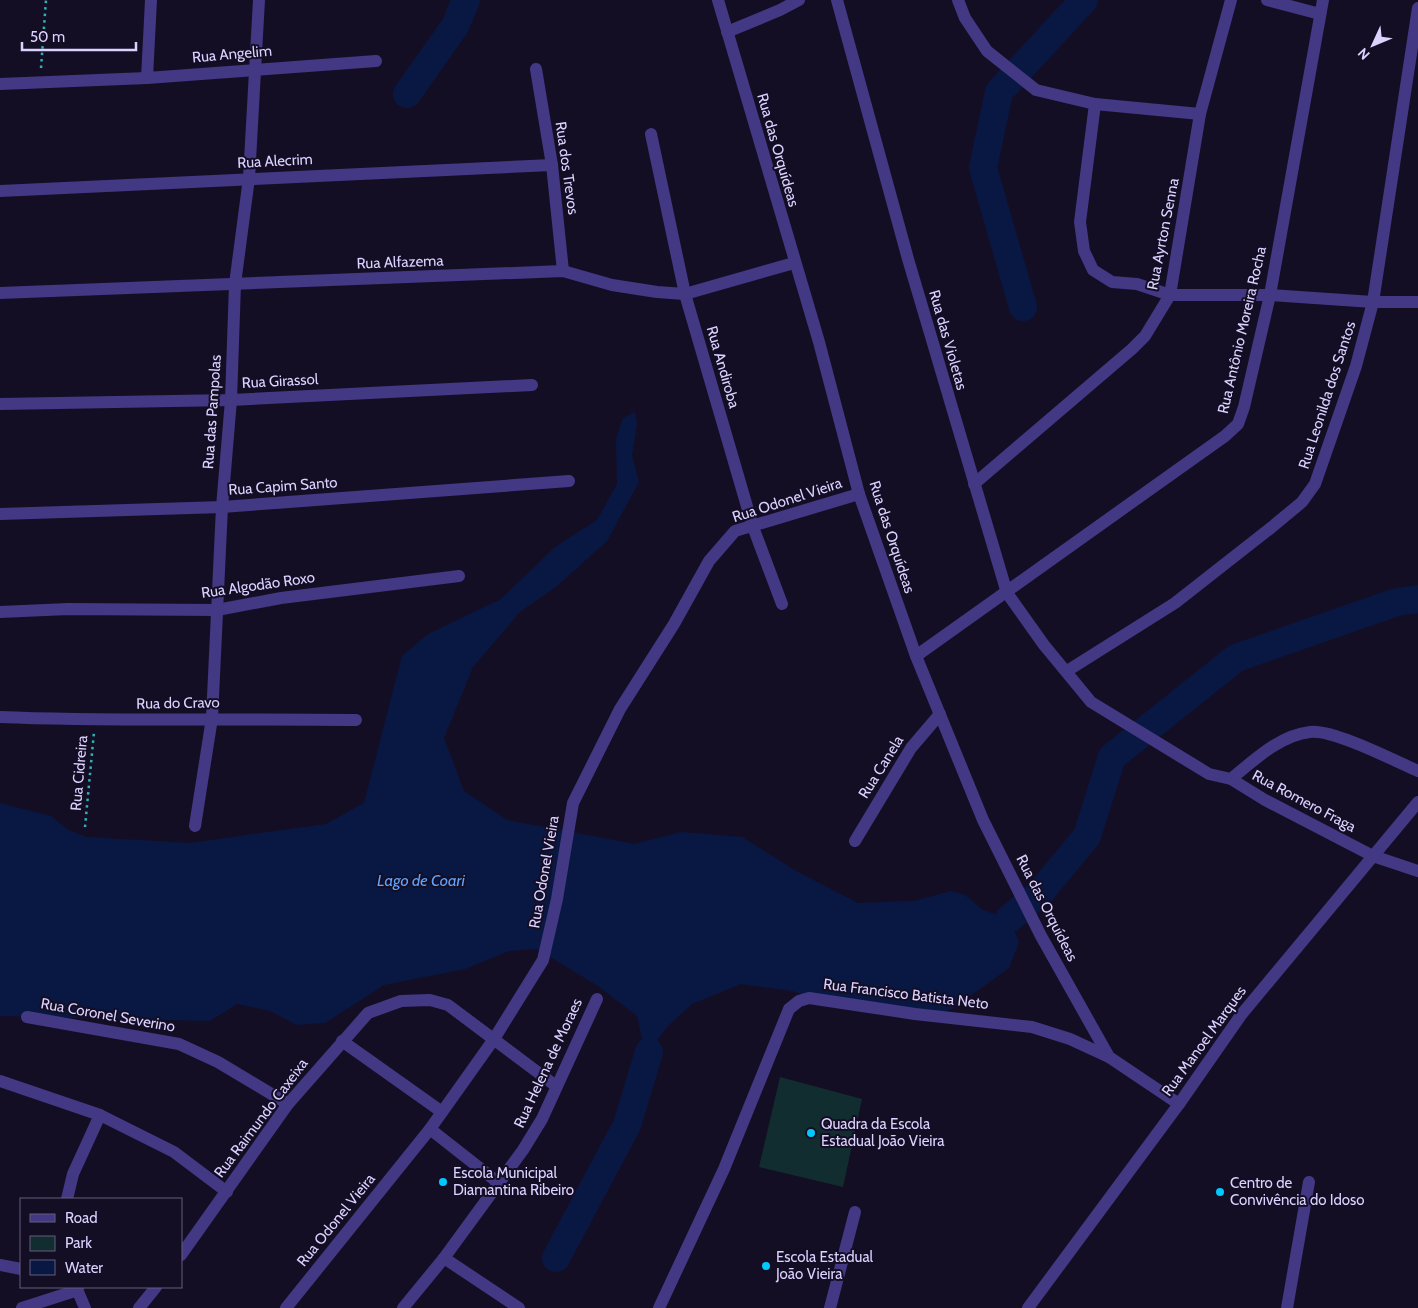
<svg xmlns="http://www.w3.org/2000/svg" width="1418" height="1308" font-family="Cabin,sans-serif">
  <style>
    .green { fill: #112d2f }
    .water { fill: #091843 }
    .lines { fill: none; stroke-linecap: round; stroke-linejoin: round }
    .river { stroke: #091843; stroke-width: 28 }
    .path { stroke: #2db2b8; stroke-width: 2.5; stroke-dasharray: 2.5 4; stroke-linecap: butt }
    .street { stroke: #433884; stroke-width: 12 }
    .poi-dot { fill: #00cafd; stroke: #140e25; stroke-width: 2 }
    .labels { text-anchor: middle; dominant-baseline: central; stroke-width: 4; stroke-linejoin: round; paint-order: stroke }
    .street-label { font-size: 15px; fill: #dcd2ff; stroke: #140e25 }
    .poi-label { font-size: 15px; fill: #dcd2ff; stroke: #140e25; text-anchor: start }
    .water-label { font-size: 16px; font-style: italic; fill: #60a5ff; stroke: #140e25 }
  </style>
  <rect width="100%" height="100%" fill="#140e25"/>
  <polygon class="green" points="780,1077 862,1099 843,1187 759,1167"/>
  <polygon class="water" points="635,412 637,424 632,455 639,482 607,541 557,586 520,612 473,667 444,738 464,791 507,820 635,844 681,832 742,837 798,872 858,903 914,901 951,891 965,895 983,910 1009,919 1019,942 1009,968 952,1009 918,1019 851,1011 792,991 741,984 692,1004 667,1027 649,1052 643,1044 637,1016 598,986 537,949 509,951 465,969 384,985 325,1023 297,1025 270,1011 237,1004 210,1021 0,1016 0,803 51,816 67,829 86,837 190,843 326,824 364,803 402,656 428,634 501,599 555,547 597,520 617,484 616,439 623,418"/>
  <g class="lines">
    <g class="river">
      <polyline points="407,94 455,26 466,0"/>
      <polyline points="1023,307 983,168 999,92 1084,0"/>
      <polyline points="1009,919 1040,893 1087,836 1112,757 1236,658 1397,602 1418,599"/>
      <polyline points="556,1258 627,1125 649,1052"/>
    </g>
    <g class="path">
      <polyline points="41,68 46,0"/>
      <polyline points="85,827 94,732"/>
    </g>
    <g class="street">
      <polyline points="718,0 819,342 859,494 916,656 983,820 1041,936 1109,1057"/>
      <polyline points="837,0 908,259 1007,593 1044,645 1091,702 1209,774 1231,779 1265,800 1373,856 1418,871"/>
      <polyline points="958,0 965,18 987,51 1036,90 1095,104 1200,114"/>
      <polyline points="1267,0 1320,14"/>
      <polyline points="727,32 780,10 799,0"/>
      <polyline points="536,69 552,165 563,271"/>
      <polyline points="147,78 151,0"/>
      <polyline points="0,84 147,78 376,61"/>
      <polyline points="1095,104 1080,222 1084,251 1093,270 1112,282 1137,284 1170,295 1270,295 1373,302 1418,302"/>
      <polyline points="651,134 685,294 753,527 782,604"/>
      <polyline points="0,191 552,165"/>
      <polyline points="0,293 563,271 612,285 657,292 685,294 794,263"/>
      <polyline points="0,404 231,400 532,385"/>
      <polyline points="974,484 1132,349 1145,336 1170,295 1200,114 1231,0"/>
      <polyline points="0,514 222,507 569,481"/>
      <polyline points="0,612 68,609 217,610 281,598 459,576"/>
      <polyline points="916,656 1225,436 1238,424 1244,407 1270,295 1323,0"/>
      <polyline points="1067,671 1175,603 1272,527 1302,502 1315,484 1356,366 1373,302 1418,8"/>
      <path d="M0 717C119 722 237 718 356 720"/>
      <path d="M1231 779C1253 761 1280 735 1310 732 1333 729 1395 761 1418 771"/>
      <polyline points="195,826 212,718 222,507 231,400 235,284 249,178 259,0"/>
      <polyline points="855,841 911,748 940,714"/>
      <polyline points="27,1017 179,1044 218,1062 288,1104"/>
      <polyline points="342,1041 442,1112"/>
      <polyline points="0,1081 100,1115 174,1152 227,1192"/>
      <polyline points="430,1129 500,1184"/>
      <polyline points="67,1199 73,1174 100,1115"/>
      <polyline points="181,1255 288,1104 368,1013 401,1001 430,1000 448,1005 556,1086"/>
      <polyline points="444,1258 519,1308"/>
      <polyline points="0,1265 21,1269"/>
      <polyline points="76,1287 85,1308"/>
      <polyline points="22,1308 78,1290"/>
      <polyline points="139,1308 156,1287"/>
      <polyline points="286,1308 430,1129 494,1039 543,960 557,899 573,803 620,709 674,624 709,561 735,531 859,494"/>
      <polyline points="403,1308 444,1258 523,1150 542,1119 597,999"/>
      <polyline points="659,1308 724,1169 789,1009 799,1001 809,998 915,1014 1032,1027 1070,1039 1109,1057 1179,1104"/>
      <polyline points="830,1308 855,1212"/>
      <polyline points="1028,1308 1179,1104 1241,1015 1418,802"/>
      <polyline points="1287,1308 1309,1182"/>
    </g>
  </g>
  <g class="poi-dot">
    <circle cx="811" cy="1133" r="5"/>
    <circle cx="443" cy="1182" r="5"/>
    <circle cx="1220" cy="1192" r="5"/>
    <circle cx="766" cy="1266" r="5"/>
  </g>
  <g class="labels">
    <g class="street-label">
      <text transform="translate(232 54) rotate(-5)">Rua Angelim</text>
      <text transform="translate(778 150) rotate(74)">Rua das Orquídeas</text>
      <text transform="translate(275 161) rotate(-3)">Rua Alecrim</text>
      <text transform="translate(567 168) rotate(82)">Rua dos Trevos</text>
      <text transform="translate(1163 234) rotate(-79)">Rua Ayrton Senna</text>
      <text transform="translate(400 262) rotate(-2)">Rua Alfazema</text>
      <text transform="translate(1242 330) rotate(-77)">Rua Antônio Moreira Rocha</text>
      <text transform="translate(948 340) rotate(74)">Rua das Violetas</text>
      <text transform="translate(723 367) rotate(74)">Rua Andiroba</text>
      <text transform="translate(280 381) rotate(-3)">Rua Girassol</text>
      <text transform="translate(1327 395) rotate(-72)">Rua Leonilda dos Santos</text>
      <text transform="translate(212 412) rotate(-86)">Rua das Pampolas</text>
      <text transform="translate(283 486) rotate(-4)">Rua Capim Santo</text>
      <text transform="translate(787 500) rotate(-18)">Rua Odonel Vieira</text>
      <text transform="translate(892 537) rotate(72)">Rua das Orquídeas</text>
      <text transform="translate(258 585) rotate(-8)">Rua Algodão Roxo</text>
      <text transform="translate(178 703) rotate(-1)">Rua do Cravo</text>
      <text transform="translate(881 767) rotate(-58)">Rua Canela</text>
      <text transform="translate(79 773) rotate(-85)">Rua Cidreira</text>
      <text transform="translate(1304 801) rotate(28)">Rua Romero Fraga</text>
      <text transform="translate(544 872) rotate(-80)">Rua Odonel Vieira</text>
      <text transform="translate(1047 908) rotate(63)">Rua das Orquídeas</text>
      <text transform="translate(906 994) rotate(7)">Rua Francisco Batista Neto</text>
      <text transform="translate(108 1015) rotate(10)">Rua Coronel Severino</text>
      <text transform="translate(1204 1041) rotate(-54)">Rua Manoel Marques</text>
      <text transform="translate(548 1063) rotate(-65)">Rua Helena de Moraes</text>
      <text transform="translate(261 1118) rotate(-53)">Rua Raimundo Caxeixa</text>
      <text transform="translate(336 1220) rotate(-51)">Rua Odonel Vieira</text>
    </g>
    <g class="poi-label">
      <text x="821" y="1124">Quadra da Escola<tspan x="821" dy="17">Estadual João Vieira</tspan></text>
      <text x="453" y="1173">Escola Municipal<tspan x="453" dy="17">Diamantina Ribeiro</tspan></text>
      <text x="1230" y="1183">Centro de<tspan x="1230" dy="17">Convivência do Idoso</tspan></text>
      <text x="776" y="1257">Escola Estadual<tspan x="776" dy="17">João Vieira</tspan></text>
    </g>
    <g class="water-label">
      <text x="421" y="880">Lago de Coari</text>
    </g>
  </g>
  <rect x="20" y="1198" width="162" height="90" fill="#140e25" stroke="#645c7c"/>
  <rect x="30" y="1214" width="25" height="8" fill="#433884" stroke="#645c7c"/>
  <text x="65" y="1223" font-size="15" fill="#dcd2ff">Road</text>
  <rect x="30" y="1236" width="25" height="15" fill="#112d2f" stroke="#645c7c"/>
  <text x="65" y="1248" font-size="15" fill="#dcd2ff">Park</text>
  <rect x="30" y="1260" width="25" height="15" fill="#091843" stroke="#645c7c"/>
  <text x="65" y="1273" font-size="15" fill="#dcd2ff">Water</text>
  <g transform="translate(1373 45) rotate(226)" stroke="#140e25" stroke-width="4" paint-order="stroke">
  <path d="M0-4L9 19L0 12L-9 19Z" fill="#dcd2ff"/>
  <text y="-8" font-size="14" font-weight="bold" text-anchor="middle" fill="#dcd2ff">N</text>
  </g>
  <path d="M22 42v8h114v-8" fill="none" stroke="#dcd2ff" stroke-width="2.5"/>
  <text x="30" y="42" font-size="15" fill="#dcd2ff" stroke="#140e25" stroke-width="4" paint-order="stroke">50 m</text>
</svg>
